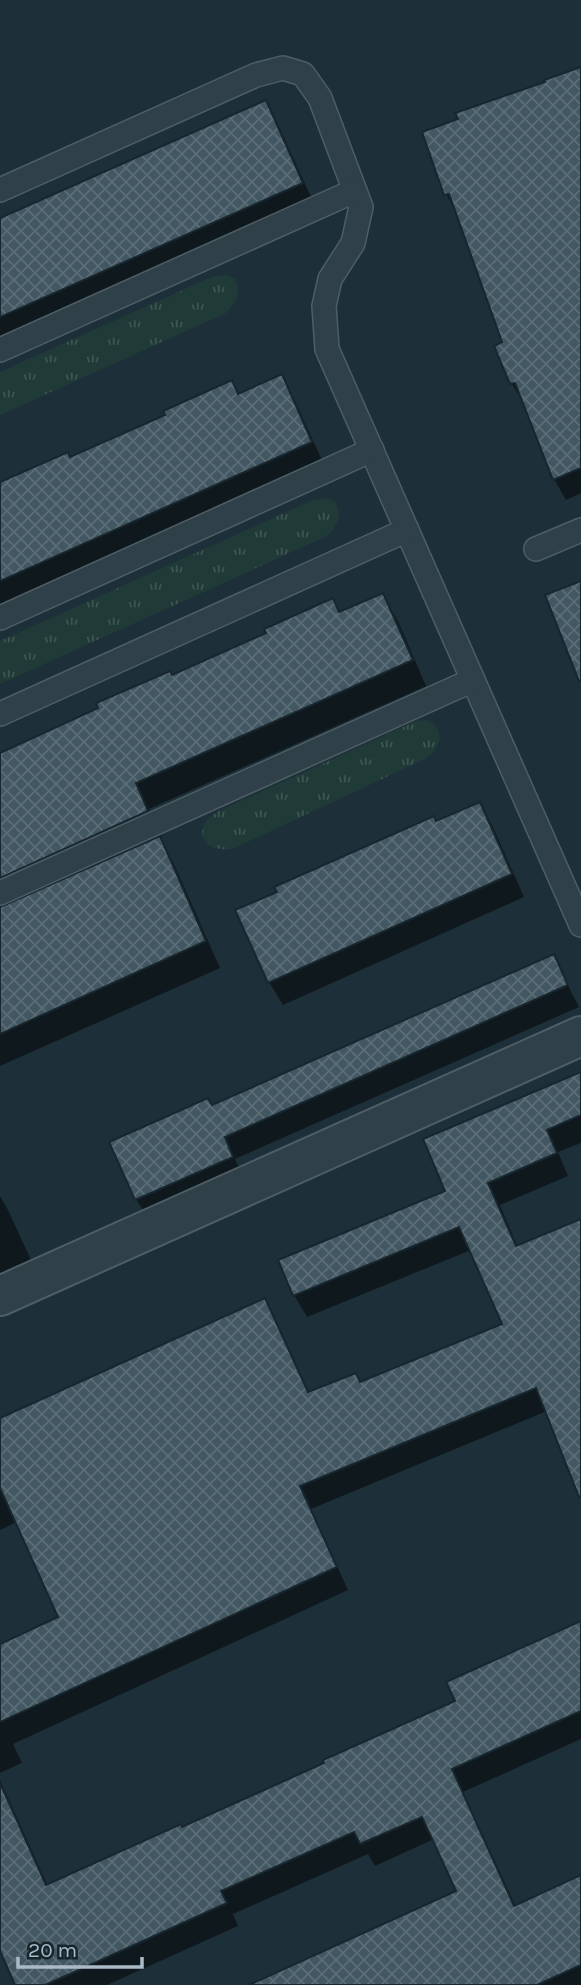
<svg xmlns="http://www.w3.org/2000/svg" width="581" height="1985" font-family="Karla,sans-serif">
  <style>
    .grass { fill: url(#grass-tufts) }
    .shadow { fill: #0007 }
    .building { fill: url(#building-cross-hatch); stroke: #18262e; stroke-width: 2 }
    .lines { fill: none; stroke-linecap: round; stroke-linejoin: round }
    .lane-casing { stroke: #4e5e66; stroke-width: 26 }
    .street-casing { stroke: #4e5e66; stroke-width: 42 }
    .lane { stroke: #304048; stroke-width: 23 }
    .street { stroke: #304048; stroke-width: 38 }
  </style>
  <defs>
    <pattern id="grass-tufts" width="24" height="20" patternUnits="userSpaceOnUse" patternTransform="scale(1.75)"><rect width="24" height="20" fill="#203b37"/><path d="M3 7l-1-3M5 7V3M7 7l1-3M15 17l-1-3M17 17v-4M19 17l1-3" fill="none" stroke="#3e5552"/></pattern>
    <pattern id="building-cross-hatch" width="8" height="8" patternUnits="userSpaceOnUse" patternTransform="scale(1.75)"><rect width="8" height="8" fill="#425762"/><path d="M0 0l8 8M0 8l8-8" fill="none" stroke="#5b6d77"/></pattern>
  </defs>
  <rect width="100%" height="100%" fill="#1d2f38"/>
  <g class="grass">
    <path d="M226 275 235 279C241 293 237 302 226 313L0 415V372L212 277Z"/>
    <path d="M327 498 335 502C342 516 338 525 327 536L0 684V641L313 500Z"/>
    <path d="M427 720C446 730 441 746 427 758L232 849C201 853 190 827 219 811L414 722Z"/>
  </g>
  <g class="shadow">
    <polygon points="581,71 581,493 566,500 554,479 524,404 512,384 496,347 504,343 458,215 446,194"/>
    <polygon points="265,102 280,129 317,210 0,350 0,220"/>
    <polygon points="281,376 296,403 326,469 0,614 0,484 70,459 167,416 231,382 239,395"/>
    <polygon points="383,595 398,621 426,686 149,809 162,837 159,838 174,864 220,968 0,1066 0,753 1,754 172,677 340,613"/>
    <polygon points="480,804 493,827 524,897 283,1005 269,982 436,823"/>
    <polygon points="553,956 579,1007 235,1159 244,1178 149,1220 136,1199 212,1107"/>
    <polygon points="581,1073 581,1143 558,1152 568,1176 500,1205 518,1248 581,1221 581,1495 547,1411 311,1509 348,1590 13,1744 22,1763 0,1773 0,1672 61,1618 17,1522 0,1530 0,1419 264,1300 277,1323 309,1394 360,1384 504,1325 471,1250 307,1317 294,1295 448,1192"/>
    <polygon points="0,1196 9,1212 36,1271 0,1287"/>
    <polygon points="581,1623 581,1739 463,1792 516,1907 581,1877 581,1985 266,1985 458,1892 434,1839 375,1866 368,1854 233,1914 238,1926 107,1985 17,1985 0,1934 0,1780 48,1886 182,1829 458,1702"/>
  </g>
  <g class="building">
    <polygon points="581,67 581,468 553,480 515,383 510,384 494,346 502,342 449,194 444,195 422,132 458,119 455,113 545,82 544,80"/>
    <polygon points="266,100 303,183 0,317 0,218"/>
    <polygon points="282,374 312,442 0,581 0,482 68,452 70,457 165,415 163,411 232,380 238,394"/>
    <polygon points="581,581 581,681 579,681 545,595"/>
    <polygon points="383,593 413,660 136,783 148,811 0,878 0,753 98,708 96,703 170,671 172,675 266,633 264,629 333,598 339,612"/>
    <polygon points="480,802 512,874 268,983 235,910 277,892 274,887 434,816 436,821"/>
    <polygon points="160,836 206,941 0,1034 0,907"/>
    <polygon points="554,954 568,985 225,1137 233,1157 135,1200 109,1142 208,1098 212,1105"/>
    <polygon points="581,1072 581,1115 547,1130 557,1153 488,1183 516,1246 581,1219 581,1497 579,1497 536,1388 300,1486 337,1567 0,1722 0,1644 58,1617 0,1488 0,1418 265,1298 308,1392 356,1373 360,1382 502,1324 459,1227 293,1296 278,1260 445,1191 423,1139"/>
    <polygon points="581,1621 581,1711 452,1769 514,1906 581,1875 581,1965 537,1985 249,1985 456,1891 422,1817 360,1844 354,1832 221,1891 227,1903 79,1970 45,1985 15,1985 0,1951 0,1783 46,1885 181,1824 182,1827 324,1763 323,1760 455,1701 446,1682"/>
  </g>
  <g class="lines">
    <g class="lane-casing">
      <g id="lane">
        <polyline points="0,190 256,75 283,68 303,74 320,98 361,207 353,243 330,279 324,306 327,349 581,925"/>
        <polyline points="0,350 354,191"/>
        <polyline points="536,549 581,530"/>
        <polyline points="0,618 372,450"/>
        <polyline points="0,714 407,530"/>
        <polyline points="0,893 473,680"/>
      </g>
    </g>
    <g class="street-casing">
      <polyline id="street" points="0,1296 581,1036"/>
    </g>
    <use href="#lane" class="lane"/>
    <use href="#street" class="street"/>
  </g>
  <path d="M18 1957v10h124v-10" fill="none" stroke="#aabbc6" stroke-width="3.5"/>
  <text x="28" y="1957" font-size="21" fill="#aabbc6" stroke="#16242c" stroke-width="5" paint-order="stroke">20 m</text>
</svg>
